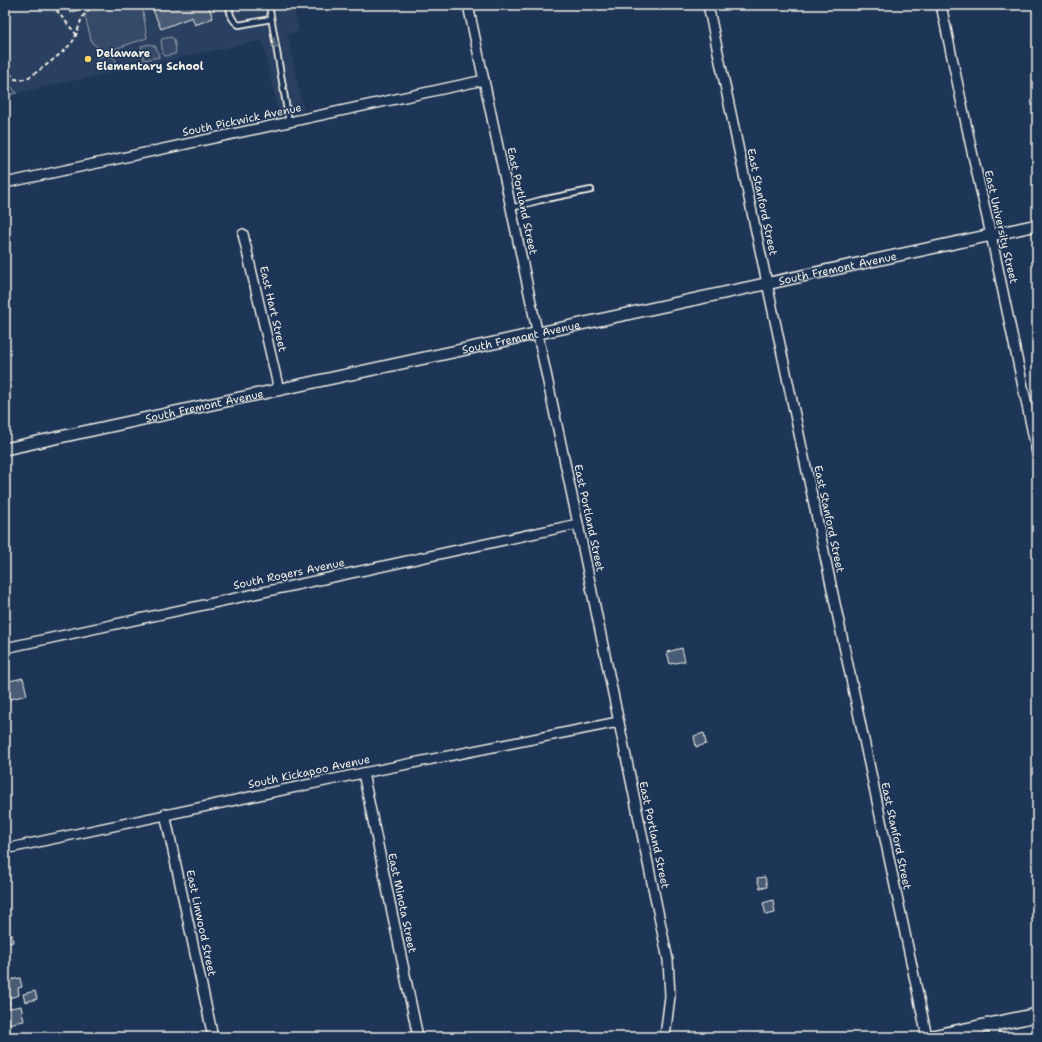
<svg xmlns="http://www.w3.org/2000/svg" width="1042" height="1042" font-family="'Shantell Sans',sans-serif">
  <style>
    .built { fill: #2a4060 }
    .green { fill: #354a67; stroke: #949ea8 }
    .building { fill: #485b74; stroke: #f4f1e8 }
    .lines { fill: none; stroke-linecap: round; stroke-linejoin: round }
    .service-casing { stroke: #f4f1e8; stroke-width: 8 }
    .minor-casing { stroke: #f4f1e8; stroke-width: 12 }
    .tertiary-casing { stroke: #f4f1e8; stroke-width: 14 }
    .secondary-casing { stroke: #f4f1e8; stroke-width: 16 }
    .path { stroke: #f4f1e8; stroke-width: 2; stroke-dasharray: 4 3; stroke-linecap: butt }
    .service { stroke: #1d3557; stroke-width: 4.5 }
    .minor { stroke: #1d3557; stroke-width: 9 }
    .tertiary { stroke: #1d3557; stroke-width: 11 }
    .secondary { stroke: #1d3557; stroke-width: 13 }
    .oneway { stroke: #68778a }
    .poi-dot { fill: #ffd166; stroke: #1d3557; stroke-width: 1.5 }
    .labels { text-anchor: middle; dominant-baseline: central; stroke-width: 3; stroke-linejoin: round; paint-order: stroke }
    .poi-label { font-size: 11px; font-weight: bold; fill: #f4f1e8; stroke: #1d3557; text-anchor: start }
    .street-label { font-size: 11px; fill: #f4f1e8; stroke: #1d3557 }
  </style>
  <rect width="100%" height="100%" fill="#1d3557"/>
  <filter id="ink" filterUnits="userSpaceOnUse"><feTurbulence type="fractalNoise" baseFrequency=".025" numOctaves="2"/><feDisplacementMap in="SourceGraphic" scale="8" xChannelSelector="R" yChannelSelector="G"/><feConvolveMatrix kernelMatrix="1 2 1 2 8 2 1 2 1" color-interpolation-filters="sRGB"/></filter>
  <g filter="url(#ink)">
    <polygon class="built" points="5,5 293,5 299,31 287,34 304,111 279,116 262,40 17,93 5,79"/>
    <g class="green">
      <polygon points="103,5 142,5 147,38 105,52 92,43 85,16 90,7"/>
      <polygon points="171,37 174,39 176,51 175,54 165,56 163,54 161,41 162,39"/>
      <polygon points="150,44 156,47 159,57 144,60 141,46"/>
      <path d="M108 55C114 57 117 60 116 66L113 68H100L97 60 99 57Z"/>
      <polygon points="5,79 17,93 5,96"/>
    </g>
    <g class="building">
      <polygon points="67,5 91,5 70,13"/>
      <polygon points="151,5 208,5 213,18 195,25 192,17 161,29"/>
      <polygon points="682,648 685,661 670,664 667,652"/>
      <polygon points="23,678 27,695 6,700 5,682"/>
      <polygon points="704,733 706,744 696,747 694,736"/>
      <polygon points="765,877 767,887 760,888 757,878"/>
      <polygon points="773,900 775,913 766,915 763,903"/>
      <polygon points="5,925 7,935 12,934 13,942 5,944"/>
      <polygon points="6,952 8,961 5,962 5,953"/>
      <polygon points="20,978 22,987 18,988 19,995 9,998 10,1005 5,1006 5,981"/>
      <polygon points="35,991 37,999 25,1002 23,994"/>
      <polygon points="21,1006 24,1021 7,1024 5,1009"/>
    </g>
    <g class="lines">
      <g class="service-casing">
        <g id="service">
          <path d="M229 5C230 14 231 20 239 25L271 19"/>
          <polyline points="269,5 289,122"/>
          <polyline points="511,208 541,200 591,190"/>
        </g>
      </g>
      <g class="minor-casing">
        <g id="minor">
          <polyline points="468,5 578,524 668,960 670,996 665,1037"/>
          <polyline points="708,5 927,1037"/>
          <polyline points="941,5 971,147 991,235 1037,453"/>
          <polyline points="5,183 484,80"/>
          <polyline points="243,234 279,390"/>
          <polyline points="5,648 578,524"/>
          <polyline points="363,773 418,1037"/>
          <polyline points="165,814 213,1037"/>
          <polyline points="5,849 363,773 618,722"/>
          <polyline points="992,1024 995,1037"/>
        </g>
      </g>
      <g class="tertiary-casing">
        <g id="tertiary">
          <path id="s1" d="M5 449 1037 225"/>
        </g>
      </g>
      <g class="secondary-casing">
        <polyline id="secondary" points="932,1037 1037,1015"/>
      </g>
      <g class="path">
        <polyline points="52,5 76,34"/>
        <path d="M5 68 15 79C19 80 23 80 27 78 36 74 68 49 73 41 82 26 77 13 98 5"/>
      </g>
      <use href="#service" class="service"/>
      <use href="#minor" class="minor"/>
      <use href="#tertiary" class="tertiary"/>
      <use href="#secondary" class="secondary"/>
    </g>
    <defs><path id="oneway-shaft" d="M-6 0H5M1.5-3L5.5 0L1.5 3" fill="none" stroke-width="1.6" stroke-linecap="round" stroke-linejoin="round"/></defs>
    <use class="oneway" href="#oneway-shaft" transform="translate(275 43) rotate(80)"/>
  </g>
  <circle class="poi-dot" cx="88" cy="59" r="4"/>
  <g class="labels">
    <g class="poi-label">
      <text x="96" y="53">Delaware<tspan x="96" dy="13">Elementary School</tspan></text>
    </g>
    <g class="street-label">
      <text transform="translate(242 120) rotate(-12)">South Pickwick Avenue</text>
      <text transform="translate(522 201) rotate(78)">East Portland Street</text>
      <text transform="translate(762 202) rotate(78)">East Stanford Street</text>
      <text transform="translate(1001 227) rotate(77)">East University Street</text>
      <text stroke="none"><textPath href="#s1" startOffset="852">South Fremont Avenue</textPath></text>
      <text transform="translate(273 309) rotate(77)">East Hart Street</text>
      <text stroke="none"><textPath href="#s1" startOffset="528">South Fremont Avenue</textPath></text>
      <text stroke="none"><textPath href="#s1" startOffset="204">South Fremont Avenue</textPath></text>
      <text transform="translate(589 518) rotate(78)">East Portland Street</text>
      <text transform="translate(829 519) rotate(78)">East Stanford Street</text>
      <text transform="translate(289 574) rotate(-12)">South Rogers Avenue</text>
      <text transform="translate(309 772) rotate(-12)">South Kickapoo Avenue</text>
      <text transform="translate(654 835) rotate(78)">East Portland Street</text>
      <text transform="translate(896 836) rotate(78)">East Stanford Street</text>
      <text transform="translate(402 903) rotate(78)">East Minota Street</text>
      <text transform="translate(201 923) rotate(78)">East Linwood Street</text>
    </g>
  </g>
  <rect width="1042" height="1042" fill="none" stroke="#1d3557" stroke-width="20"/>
  <rect x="10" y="10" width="1022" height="1022" fill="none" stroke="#f4f1e8" stroke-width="1.5" filter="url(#ink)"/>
</svg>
